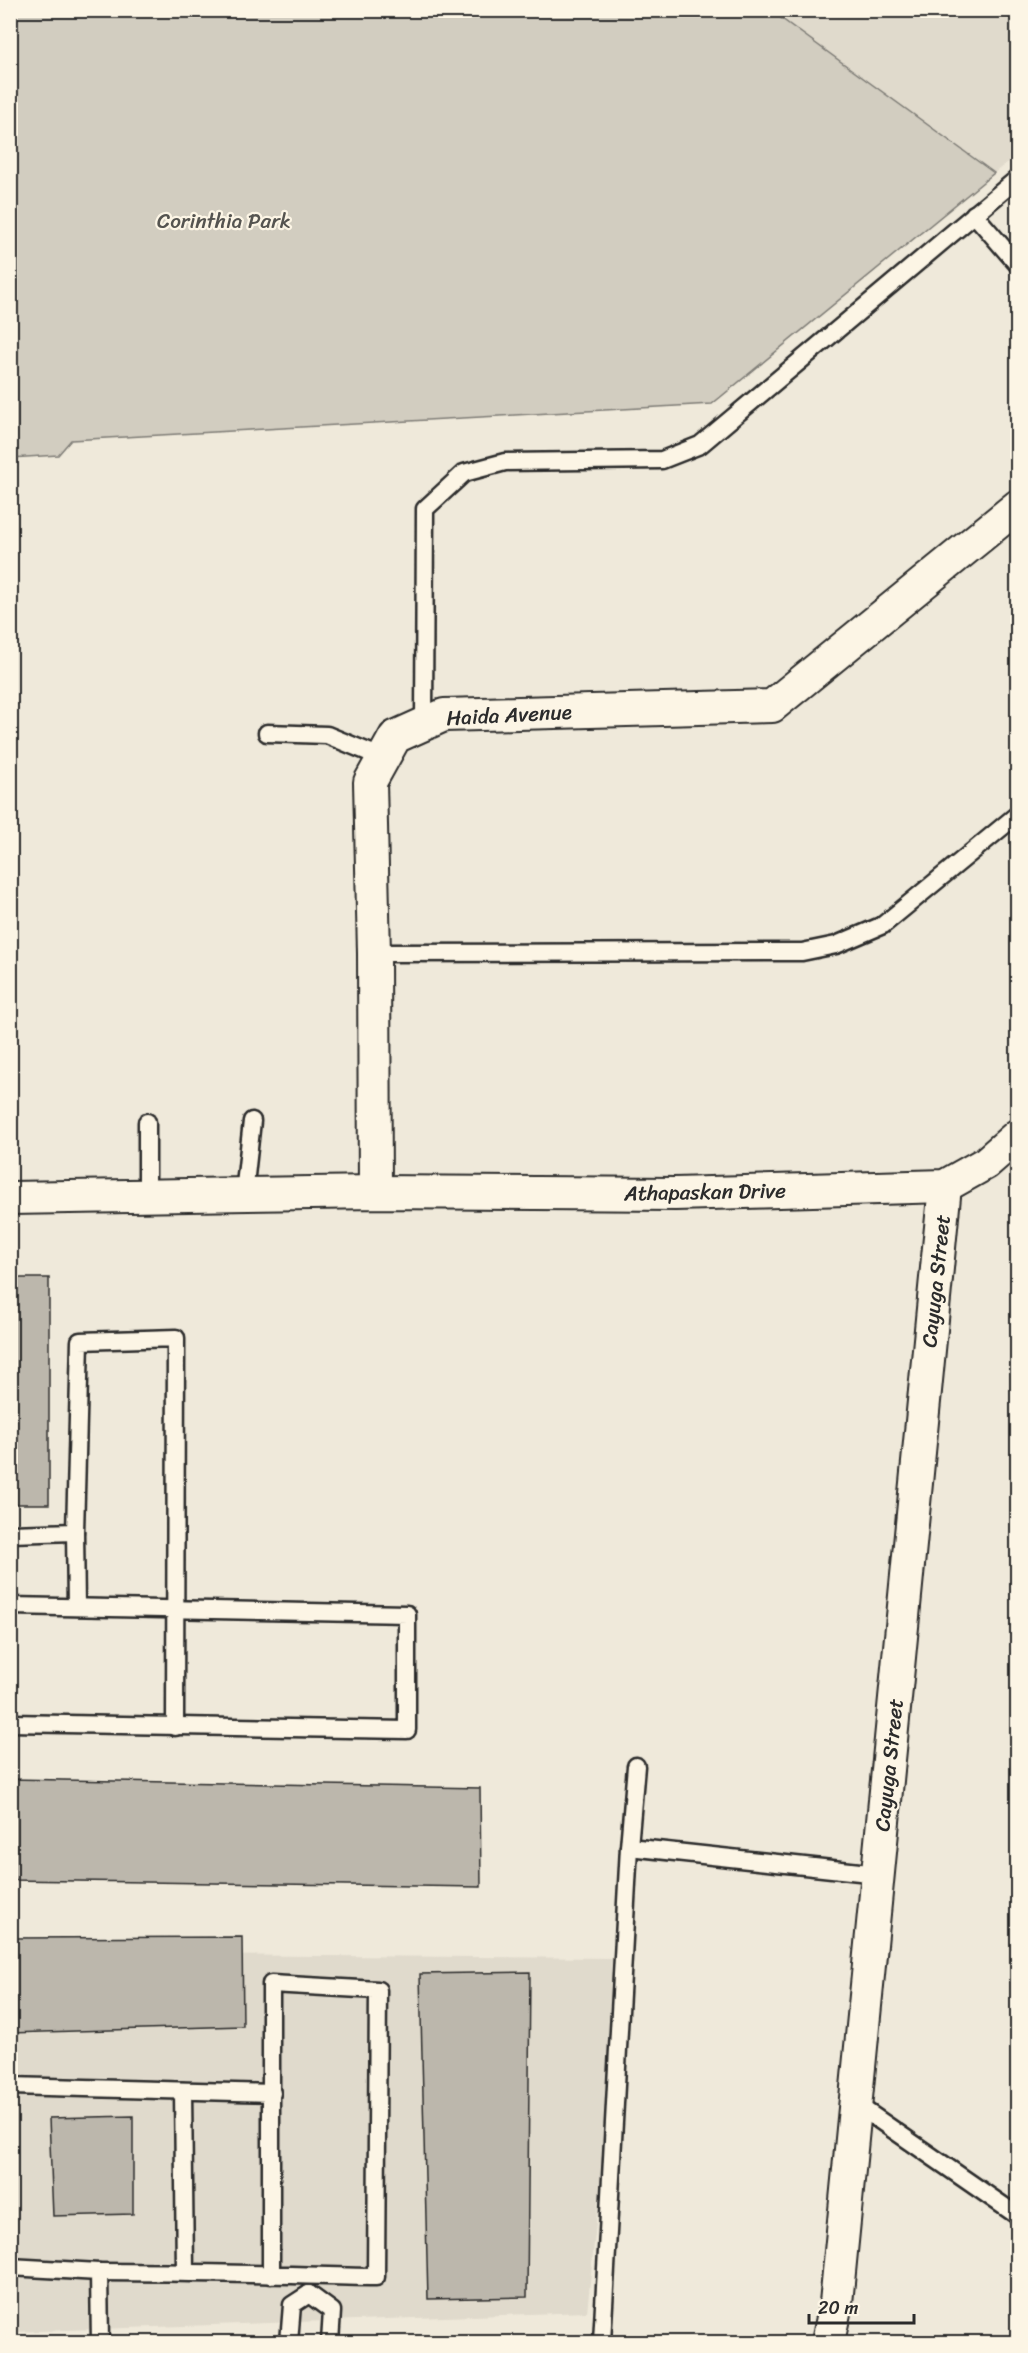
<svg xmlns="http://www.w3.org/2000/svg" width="1028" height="2353" font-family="Sriracha,sans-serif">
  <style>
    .built { fill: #e0dacc }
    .green { fill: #d2cdc0; stroke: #7e7c76; stroke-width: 1.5 }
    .building { fill: #bcb7ac; stroke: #2b2b2b; stroke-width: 1.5 }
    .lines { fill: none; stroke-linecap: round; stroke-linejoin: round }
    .service-casing { stroke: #2b2b2b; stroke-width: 21 }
    .minor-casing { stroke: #2b2b2b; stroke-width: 36 }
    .service { stroke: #fcf5e5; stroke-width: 16 }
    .minor { stroke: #fcf5e5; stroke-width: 32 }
    .labels { text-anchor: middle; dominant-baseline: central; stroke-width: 4.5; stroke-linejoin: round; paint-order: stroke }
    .park-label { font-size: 21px; fill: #555450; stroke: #fcf5e5 }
    .street-label { font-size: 21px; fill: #2b2b2b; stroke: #fcf5e5 }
  </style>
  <rect width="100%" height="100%" fill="#efe9da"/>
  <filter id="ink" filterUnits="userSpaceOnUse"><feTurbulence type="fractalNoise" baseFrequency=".0167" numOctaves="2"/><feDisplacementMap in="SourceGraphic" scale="12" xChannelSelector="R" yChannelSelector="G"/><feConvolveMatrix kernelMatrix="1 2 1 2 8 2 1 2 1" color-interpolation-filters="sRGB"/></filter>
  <g filter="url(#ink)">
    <g class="built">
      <polygon points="771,11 1017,11 1017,155 994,173"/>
      <polygon points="10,1954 623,1958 587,2312 11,2332"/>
    </g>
    <polygon class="green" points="11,10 771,11 994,173 712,404 71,440 58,455 11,458"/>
    <g class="building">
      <rect x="10" y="1278" width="39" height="226"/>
      <polygon points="10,1779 480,1788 481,1887 10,1880"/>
      <polygon points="242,1937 243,2026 10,2033 10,1938"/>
      <polygon points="530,1972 527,2297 428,2299 420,1974"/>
      <polygon points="133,2116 133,2214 53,2216 49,2118"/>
    </g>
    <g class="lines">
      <g class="service-casing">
        <g id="service">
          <polyline points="974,214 1018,265"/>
          <polyline points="424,724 425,509 464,473 505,462 662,460 700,445 1018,178"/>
          <polyline points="267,733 327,735 383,758"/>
          <polyline points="374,953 802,952 836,945 883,925 1018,814"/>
          <polyline points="244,1194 252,1121"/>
          <polyline points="147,1197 147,1122"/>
          <polyline points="10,1534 75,1532"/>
          <polyline points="10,1606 407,1614 407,1730 10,1723"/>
          <polyline points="76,1606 75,1532 80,1341 176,1338 175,1727"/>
          <polyline points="629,1847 878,1874"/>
          <polyline points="10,2086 272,2093"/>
          <polyline points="183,2091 185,2272"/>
          <polyline points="856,2104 1018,2216"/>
          <polyline points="10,2267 99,2272 100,2342"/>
          <path d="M99 2272C191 2272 284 2275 376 2277L378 1990 271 1984V2275"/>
          <polyline points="309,2294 332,2311 330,2342"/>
          <polyline points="289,2342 292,2305 309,2294"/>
          <polyline points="602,2342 629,1847 636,1766"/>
        </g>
      </g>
      <g class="minor-casing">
        <g id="minor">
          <polyline points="375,1192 374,953 370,782 395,737 444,715 772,706 1018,506"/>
          <polyline points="10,1198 375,1192 675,1194 945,1186 986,1163 1018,1135"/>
          <polyline points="828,2342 836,2303 945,1186"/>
        </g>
      </g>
      <use href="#service" class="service"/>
      <use href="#minor" class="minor"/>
    </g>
  </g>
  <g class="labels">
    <g class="park-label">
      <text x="224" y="221">Corinthia Park</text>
    </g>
    <g class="street-label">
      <text transform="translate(509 715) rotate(-3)">Haida Avenue</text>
      <text transform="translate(705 1192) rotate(-1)">Athapaskan Drive</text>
      <text transform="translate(936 1281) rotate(-84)">Cayuga Street</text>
      <text transform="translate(889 1765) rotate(-84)">Cayuga Street</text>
    </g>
  </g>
  <rect width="1028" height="2353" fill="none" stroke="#fcf5e5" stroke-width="36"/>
  <rect x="18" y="18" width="992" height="2317" fill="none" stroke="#2b2b2b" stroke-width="2" filter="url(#ink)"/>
  <path d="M809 2314v9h105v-9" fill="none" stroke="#2b2b2b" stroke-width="3"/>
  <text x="818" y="2314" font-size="18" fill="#2b2b2b" stroke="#fcf5e5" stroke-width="4.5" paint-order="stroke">20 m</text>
</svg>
